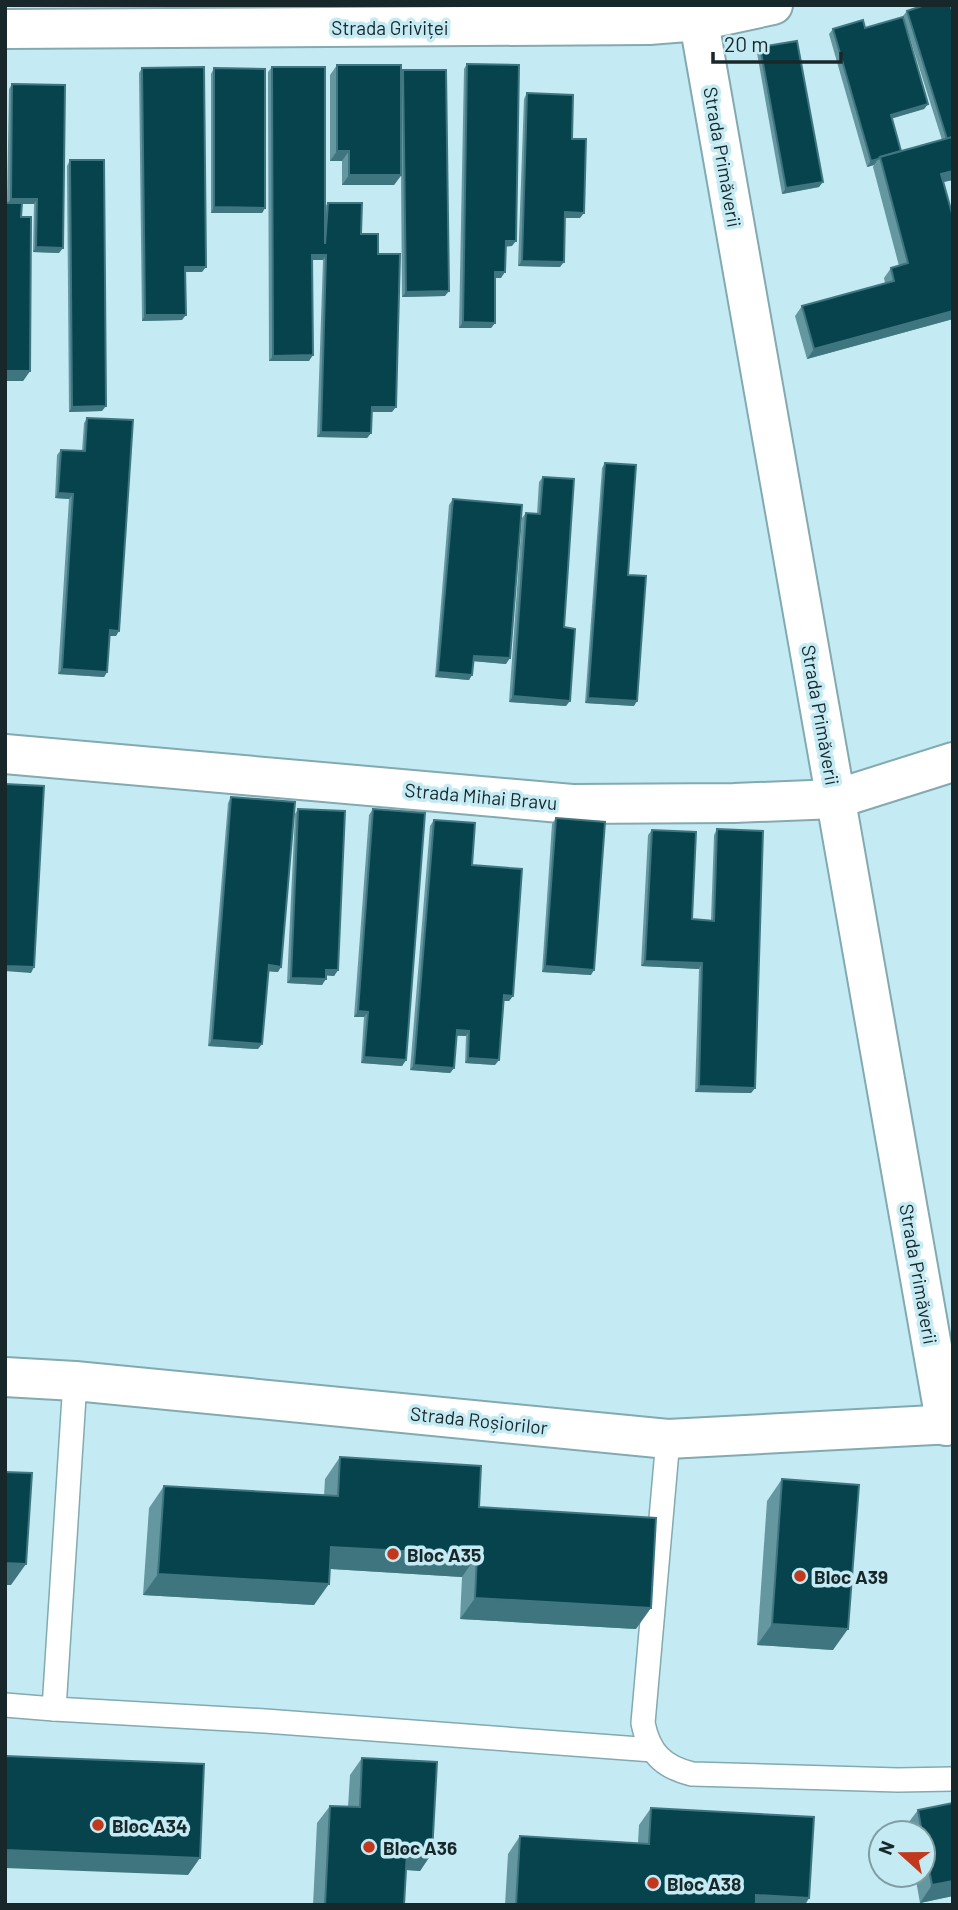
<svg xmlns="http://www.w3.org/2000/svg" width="958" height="1910" font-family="Barlow,sans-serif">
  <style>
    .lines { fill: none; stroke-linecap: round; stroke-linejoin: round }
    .lane-casing { stroke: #83a9b1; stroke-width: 26 }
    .street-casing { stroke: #83a9b1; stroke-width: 42 }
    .secondary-casing { stroke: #83a9b1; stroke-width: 42 }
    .lane { stroke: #fff; stroke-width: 23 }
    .street { stroke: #fff; stroke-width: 38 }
    .secondary { stroke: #fff; stroke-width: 38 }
    .wall { fill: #6597a0 }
    .shaded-wall { fill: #3f757f }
    .building { fill: #06434d; stroke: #3f757f; stroke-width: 2 }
    .poi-dot { fill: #c2381c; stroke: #c4ebf4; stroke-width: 2.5 }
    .labels { text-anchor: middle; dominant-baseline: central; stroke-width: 7; stroke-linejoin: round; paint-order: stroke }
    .street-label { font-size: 19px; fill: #18272a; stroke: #c4ebf4 }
    .poi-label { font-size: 19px; font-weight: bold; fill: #18272a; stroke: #c4ebf4; text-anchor: start }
  </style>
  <rect width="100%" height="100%" fill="#c4ebf4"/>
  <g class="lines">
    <g class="lane-casing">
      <g id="lane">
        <polyline points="75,1381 54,1709 265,1721 653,1750"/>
        <path d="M668 1439 643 1723C649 1753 663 1767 692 1774L898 1780 953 1779"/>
        <polyline points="5,1705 54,1709"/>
      </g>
    </g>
    <g class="street-casing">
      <g id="street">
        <polyline points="696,5 946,1426"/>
        <polyline points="5,754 572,804 734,803 836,799 953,762"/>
        <polyline points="5,1377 75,1381 668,1439 953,1424"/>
      </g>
    </g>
    <g class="secondary-casing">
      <polyline id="secondary" points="5,29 649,25 699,21 773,5"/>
    </g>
    <use href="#lane" class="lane"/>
    <use href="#street" class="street"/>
    <use href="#secondary" class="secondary"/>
  </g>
  <g class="wall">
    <polygon points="925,5 953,180 943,182 953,319 807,359 795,316 802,306 885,283 884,278 891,268 899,266 873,167 874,165 867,167 829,34 833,29 865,28 928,104 924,109 892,118 901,151 942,140 903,16 907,11"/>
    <polygon points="760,47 819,187 782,194 757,53"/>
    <polygon points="467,64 512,246 506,246 501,278 495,278 495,323 491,328 459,328 464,69"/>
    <polygon points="337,65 401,74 403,70 445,296 402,297 401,176 394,185 342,185 342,161 330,161 330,75"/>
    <polygon points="272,67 325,207 328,203 361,234 378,254 392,412 372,412 371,433 367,438 317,437 323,260 313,260 309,361 269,361 268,72"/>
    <polygon points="142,68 202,272 186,272 182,320 142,321 139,73"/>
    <polygon points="214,68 265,208 262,213 211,213 211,74"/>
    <polygon points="12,84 59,253 33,252 34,204 22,204 21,217 30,371 23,381 7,203 9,89"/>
    <polygon points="527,93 572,139 580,218 565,218 560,267 518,266 524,99"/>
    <polygon points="70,160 102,411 69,412 67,166"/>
    <polygon points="87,418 116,636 109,636 107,672 104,677 58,674 69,499 55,498 57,455 61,450 82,451 84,423"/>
    <polygon points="605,463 634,706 585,703 602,468"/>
    <polygon points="543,477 564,627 566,706 509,702 522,518 526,513 537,514 539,482"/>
    <polygon points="453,499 506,664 474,661 469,680 435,677 449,505"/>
    <polygon points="231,797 278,972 268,971 258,1049 208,1046 228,803"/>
    <polygon points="298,809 338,970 334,976 326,975 322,985 287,983 295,814"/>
    <polygon points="373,809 406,1060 402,1066 361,1063 364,1017 354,1017 369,815"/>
    <polygon points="556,818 591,975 542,972 552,824"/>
    <polygon points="434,820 472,865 513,996 509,1001 503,1001 495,1065 465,1063 466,1036 456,1036 454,1068 450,1073 410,1070 430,826"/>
    <polygon points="717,829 755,1088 751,1093 695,1092 699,969 641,966 648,835 652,830 692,919 711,920 714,835"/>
    <polygon points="340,1457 479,1507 636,1629 460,1619 462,1577 330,1569 314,1605 143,1595 149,1508 164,1486 324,1496 325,1479"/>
    <polygon points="782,1479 833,1650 757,1645 767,1501"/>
    <polygon points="362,1758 432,1853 420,1871 406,1870 404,1905 313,1905 317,1823 330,1806 348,1807 350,1775"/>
    <polygon points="651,1808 805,1905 505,1905 508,1854 520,1836 638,1843 639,1825"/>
    <polygon points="918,1810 953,1896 920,1903 915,1875 923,1875 923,1833 906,1833 905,1827"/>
  </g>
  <g class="shaded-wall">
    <polygon points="928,104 924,109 887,120 891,115"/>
    <polygon points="337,151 349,151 342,161 330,161"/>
    <polygon points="878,159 874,165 867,167 871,161"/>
    <polygon points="953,171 953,180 934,184 941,174"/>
    <polygon points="349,175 401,175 394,185 342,185"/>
    <polygon points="823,182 819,187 782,194 786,188"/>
    <polygon points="11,199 37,199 34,204 7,204"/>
    <polygon points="214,207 265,208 262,213 211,213"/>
    <polygon points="565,212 584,213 580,218 562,218"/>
    <polygon points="506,241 516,241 512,246 502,247"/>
    <polygon points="36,247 63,248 59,253 33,252"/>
    <polygon points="312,255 326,255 323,260 309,260"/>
    <polygon points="522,261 564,262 560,267 518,266"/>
    <polygon points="185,267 206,267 202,272 182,272"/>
    <polygon points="495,272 505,272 501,278 492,278"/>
    <polygon points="449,291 445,296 402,297 406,292"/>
    <polygon points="953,311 953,319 807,359 814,349"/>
    <polygon points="145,315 186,315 182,320 142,321"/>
    <polygon points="463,322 495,323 491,328 459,328"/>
    <polygon points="313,355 309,361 269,361 273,356"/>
    <polygon points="5,371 30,371 23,381 5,381"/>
    <polygon points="106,406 102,411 69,412 72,407"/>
    <polygon points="372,407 396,407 392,412 368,412"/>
    <polygon points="321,432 371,433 367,438 317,437"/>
    <polygon points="58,493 73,494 69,499 55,498"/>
    <polygon points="110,630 119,631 116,636 106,636"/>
    <polygon points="474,656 510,658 506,664 471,661"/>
    <polygon points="62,669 107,672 104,677 58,674"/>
    <polygon points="438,672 472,675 469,680 435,677"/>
    <polygon points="513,696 570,701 566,706 509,702"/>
    <polygon points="588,698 637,701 634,706 585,703"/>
    <polygon points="645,961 702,963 699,969 641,966"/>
    <polygon points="269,965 281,967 278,972 265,971"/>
    <polygon points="5,966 34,967 31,973 5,971"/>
    <polygon points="545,966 594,970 591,975 542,972"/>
    <polygon points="326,970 338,970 334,976 322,975"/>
    <polygon points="291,978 326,979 322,985 287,983"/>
    <polygon points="504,995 513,996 509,1001 500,1001"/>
    <polygon points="358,1011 368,1012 364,1017 354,1017"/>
    <polygon points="457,1030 469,1031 466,1036 453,1035"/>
    <polygon points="212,1040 262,1044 258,1049 208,1046"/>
    <polygon points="364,1057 406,1060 402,1066 361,1063"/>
    <polygon points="468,1058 499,1060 495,1065 465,1063"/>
    <polygon points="414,1065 454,1068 450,1073 410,1070"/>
    <polygon points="699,1086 755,1088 751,1093 695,1092"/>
    <polygon points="331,1547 477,1555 462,1577 316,1568"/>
    <polygon points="5,1563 26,1564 11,1585 5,1585"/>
    <polygon points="158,1574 329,1584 314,1605 143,1595"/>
    <polygon points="475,1598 651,1608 636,1629 460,1619"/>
    <polygon points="772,1624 848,1629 833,1650 757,1645"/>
    <polygon points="5,1850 200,1858 188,1875 5,1868"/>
    <polygon points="407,1852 432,1853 420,1871 395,1869"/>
    <polygon points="953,1881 953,1896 920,1903 932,1885"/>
    <polygon points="756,1895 809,1898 805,1905 749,1905"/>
  </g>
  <g class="building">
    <polygon points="925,5 950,5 953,13 953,141 952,137 947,139 907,11"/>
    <polygon points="903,17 928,104 891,115 901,151 880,157 878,159 871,161 833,29 863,20 865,28"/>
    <polygon points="797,41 823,182 786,188 760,47"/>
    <polygon points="467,64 519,65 516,241 506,241 505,272 495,272 495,323 463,322"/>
    <polygon points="337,65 401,65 401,175 349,175 349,151 337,151"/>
    <polygon points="204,67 206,267 185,267 186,315 145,315 142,68"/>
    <polygon points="272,67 325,67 325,244 328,203 362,203 361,234 378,234 378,254 400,254 396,407 372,407 371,433 321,432 326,255 312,255 313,355 273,356"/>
    <polygon points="214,68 265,69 265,208 214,207"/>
    <polygon points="403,70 446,70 449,291 406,292"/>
    <polygon points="12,84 65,85 63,248 36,247 37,199 11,199"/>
    <polygon points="527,93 573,95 572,139 586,139 584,213 565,212 564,262 522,261"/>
    <polygon points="952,137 953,141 953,171 941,174 953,217 953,311 814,349 802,306 894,281 891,268 908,263 880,157"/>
    <polygon points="70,160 104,160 106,406 72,407"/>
    <polygon points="5,203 22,203 21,217 31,217 30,371 5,371 6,380 5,380"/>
    <polygon points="87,418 133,420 119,631 110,630 107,672 62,669 73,494 58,493 61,450 85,451"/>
    <polygon points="605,463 636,465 628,575 646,576 637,701 588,698"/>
    <polygon points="543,477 574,479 564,627 575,629 570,701 513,696 526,513 540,514"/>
    <polygon points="453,499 522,505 510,658 474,656 472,675 438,672"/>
    <polygon points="5,784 44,786 34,967 5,966"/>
    <polygon points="231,797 295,802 281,967 269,965 262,1044 212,1040"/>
    <polygon points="298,809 345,811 338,970 326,970 326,979 291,978"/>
    <polygon points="373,809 425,813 406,1060 364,1057 368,1012 358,1011"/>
    <polygon points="556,818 605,822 594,970 545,966"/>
    <polygon points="434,820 475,823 472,865 522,869 513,996 504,995 499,1060 468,1058 469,1031 457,1030 454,1068 414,1065"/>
    <polygon points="717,829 763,831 755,1088 699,1086 702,963 645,961 652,830 696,832 692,919 714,921"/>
    <polygon points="340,1457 481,1466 479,1507 656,1518 651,1608 475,1598 477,1555 331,1547 329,1584 158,1574 164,1486 338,1496"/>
    <polygon points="5,1472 32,1473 26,1564 5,1563"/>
    <polygon points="782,1479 859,1485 848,1629 772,1624"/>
    <polygon points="5,1756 204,1764 200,1858 5,1850"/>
    <polygon points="362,1758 437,1762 432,1853 407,1852 404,1905 325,1905 330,1806 360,1807"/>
    <polygon points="953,1803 953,1881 932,1885 923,1839 923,1833 922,1833 918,1810"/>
    <polygon points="651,1808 814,1817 809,1898 756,1895 756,1905 516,1905 520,1836 649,1844"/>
  </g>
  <g class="poi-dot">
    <circle cx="393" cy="1554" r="7"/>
    <circle cx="800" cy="1576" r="7"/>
    <circle cx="98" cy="1825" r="7"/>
    <circle cx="369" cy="1847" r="7"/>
    <circle cx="653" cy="1883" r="7"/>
  </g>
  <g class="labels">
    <g class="street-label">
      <text x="390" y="27">Strada Griviței</text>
      <text transform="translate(723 157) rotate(80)">Strada Primăverii</text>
      <text transform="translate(821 715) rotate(80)">Strada Primăverii</text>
      <text transform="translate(481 796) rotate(5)">Strada Mihai Bravu</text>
      <text transform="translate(919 1274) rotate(80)">Strada Primăverii</text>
      <text transform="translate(479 1420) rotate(6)">Strada Roșiorilor</text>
    </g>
    <g class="poi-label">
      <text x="407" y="1554">Bloc A35</text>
      <text x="814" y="1576">Bloc A39</text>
      <text x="112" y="1825">Bloc A34</text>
      <text x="383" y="1847">Bloc A36</text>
      <text x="667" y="1883">Bloc A38</text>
    </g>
  </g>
  <rect width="958" height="1910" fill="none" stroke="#18272a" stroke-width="14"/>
  <g transform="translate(902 1854) rotate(291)"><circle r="33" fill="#c4ebf4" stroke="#7f9da3" stroke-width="2"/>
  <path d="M0-5L12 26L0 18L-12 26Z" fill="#c2381c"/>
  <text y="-10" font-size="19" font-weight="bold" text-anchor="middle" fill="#18272a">N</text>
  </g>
  <path d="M713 52v10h128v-10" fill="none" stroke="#18272a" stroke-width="3.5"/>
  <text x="724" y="52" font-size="21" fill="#18272a" stroke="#c4ebf4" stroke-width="5" paint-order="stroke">20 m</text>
</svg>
